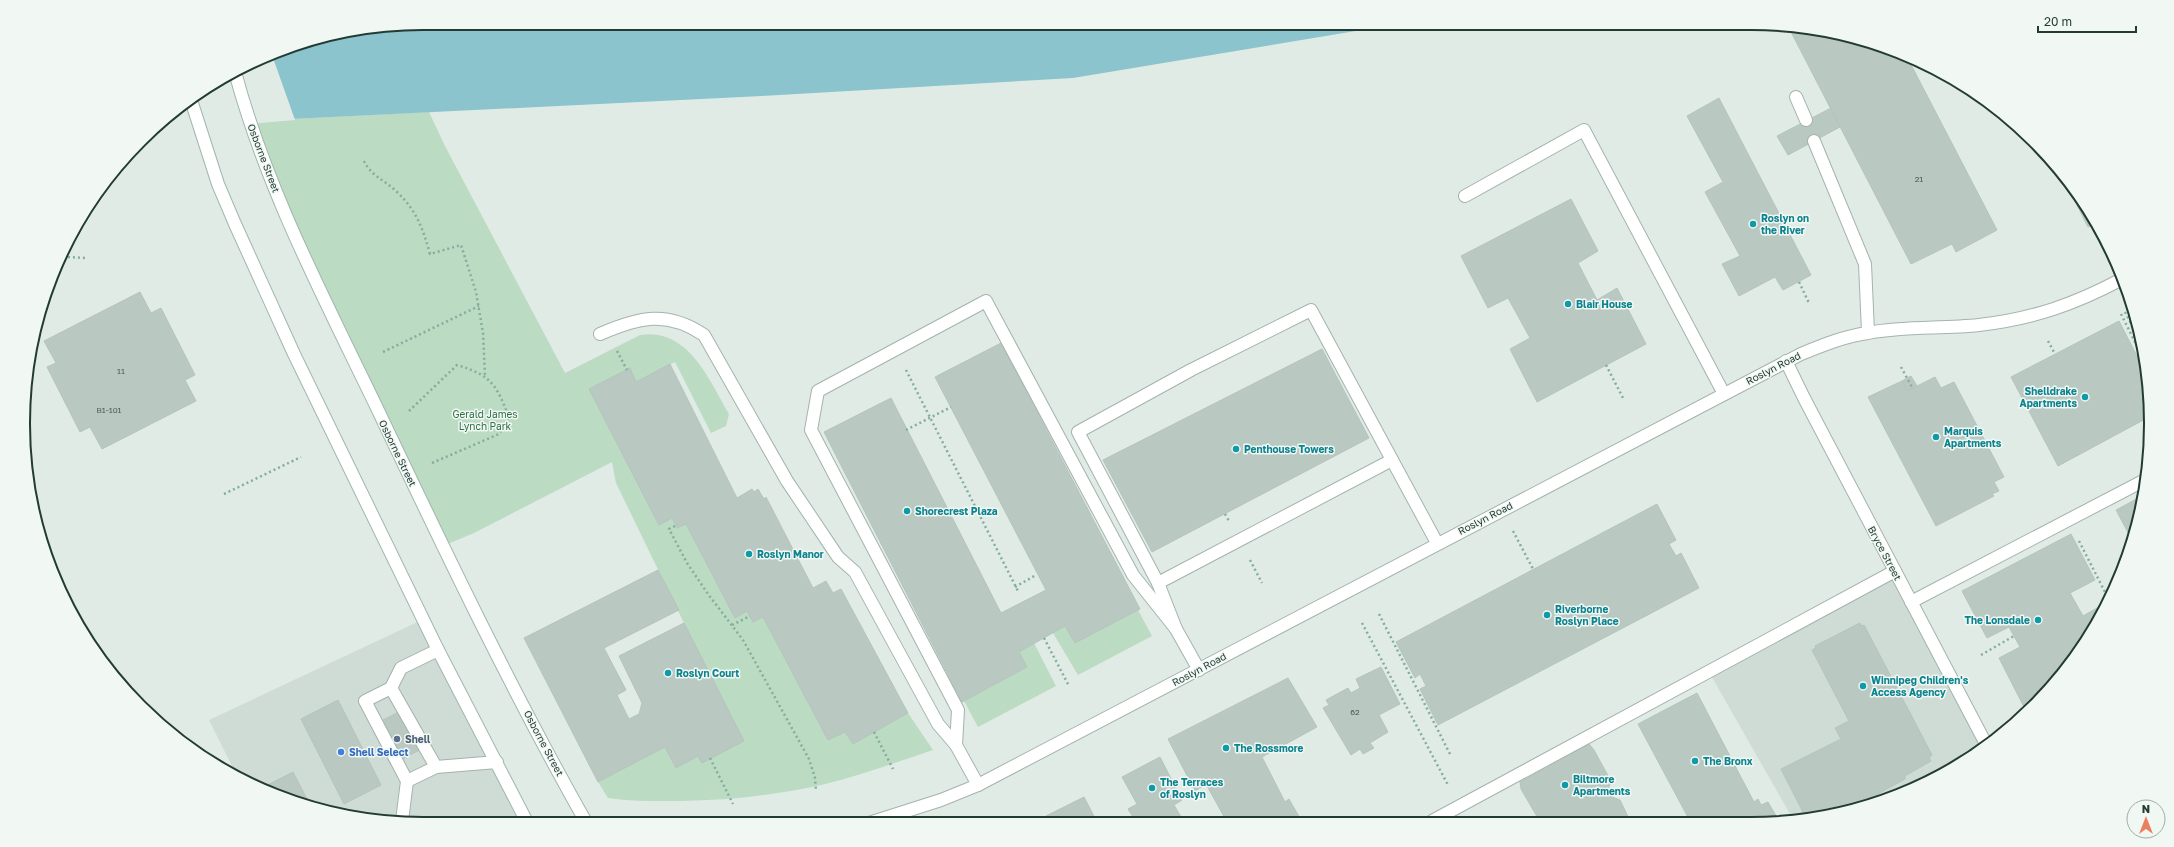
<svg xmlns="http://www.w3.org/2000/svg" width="2174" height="847" font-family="'Golos Text',sans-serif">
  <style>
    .built { fill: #cfdbd5 }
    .green { fill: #bbdbc3 }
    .water { fill: #8cc4cd }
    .pier { fill: #e1ebe6 }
    .building { fill: #bac8c2; stroke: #b4c4bd }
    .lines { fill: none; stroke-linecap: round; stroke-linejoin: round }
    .lane-casing { stroke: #a4b3ad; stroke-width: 14 }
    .street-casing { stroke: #a4b3ad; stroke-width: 14 }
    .secondary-casing { stroke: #a0b6ae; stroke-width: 14 }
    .path { stroke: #83ad9f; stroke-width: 2.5; stroke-dasharray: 2 3; stroke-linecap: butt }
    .lane { stroke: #fff; stroke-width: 12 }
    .street { stroke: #fff; stroke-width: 12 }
    .secondary { stroke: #fff; stroke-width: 12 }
    .culture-dot { fill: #0f9aa8; stroke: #f1f8f4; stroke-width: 1.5 }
    .service-dot { fill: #5c6f8a; stroke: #f1f8f4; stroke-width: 1.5 }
    .shop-dot { fill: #3f7fe0; stroke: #f1f8f4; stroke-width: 1.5 }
    .labels { text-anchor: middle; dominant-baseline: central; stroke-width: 3; stroke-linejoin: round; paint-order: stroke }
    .number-label { font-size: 8px; fill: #485e58 }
    .street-label { font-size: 10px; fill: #223b34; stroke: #f1f8f4 }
    .culture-label { font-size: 10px; font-weight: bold; fill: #0d838f; stroke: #f1f8f4; text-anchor: start }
    .park-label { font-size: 10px; fill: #2f6f47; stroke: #f1f8f4 }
    .service-label { font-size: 10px; font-weight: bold; fill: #4e5e75; stroke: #f1f8f4; text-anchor: start }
    .shop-label { font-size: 10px; font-weight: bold; fill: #366cbe; stroke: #f1f8f4; text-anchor: start }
    .rim { fill: none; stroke: #223b34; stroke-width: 2 }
  </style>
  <rect width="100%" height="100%" fill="#e1ebe6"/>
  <g class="built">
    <polygon points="1895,571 1986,744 1927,783 1854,810 1794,821 1709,672"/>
    <polygon points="424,619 529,824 424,824 320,810 246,783 238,778 209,720"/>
  </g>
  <g class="green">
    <path d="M429 112 445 146 565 373 640 335C689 328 709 380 729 414L726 426 711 433 675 362 636 382 630 369 659 525 672 518 677 528 686 524 735 618 747 611 753 621 763 617 828 740 845 732 853 744 908 713 933 750C897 762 862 775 825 784 778 795 729 800 681 801 657 801 632 802 608 798L598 782 665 747 676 768 698 756 684 623 616 483 612 462 474 533 443 546 251 125 271 120Z"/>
    <polygon points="1138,610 1152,636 1078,675 1053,633 1065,626 1075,643"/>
    <polygon points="1034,643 1056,686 978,727 964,701 1027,667 1019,652"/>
  </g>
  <polygon class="water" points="423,23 1404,23 1073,78 762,96 271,120 160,122 223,77 295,44 346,31"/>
  <polygon class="pier" points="272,55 295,120 150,132 160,122 223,77"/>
  <g class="building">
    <polygon points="1789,28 1854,37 1907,57 1997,230 1956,252 1952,244 1911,264"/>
    <polygon points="1719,98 1811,275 1783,290 1775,277 1739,296 1722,264 1740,256 1705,192 1723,182 1687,116"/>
    <polygon points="1831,108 1840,127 1788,155 1777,136"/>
    <polygon points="1571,199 1598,251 1578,263 1597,300 1617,288 1646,344 1537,402 1510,349 1530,338 1508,298 1488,308 1461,256"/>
    <polygon points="2082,202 2097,223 2088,227 2077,205"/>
    <polygon points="140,292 151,313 161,308 195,375 185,380 196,401 102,449 90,427 80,432 47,367 56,363 44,341"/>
    <polygon points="2119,321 2140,362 2145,359 2148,371 2145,372 2148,377 2149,417 2058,466 2011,377"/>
    <polygon points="1001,343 1140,609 1075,643 1065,626 1019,652 1027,667 962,702 824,432 891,398 1001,613 1046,590 935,377"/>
    <polygon points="1322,349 1369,438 1152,552 1103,460"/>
    <polygon points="670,364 737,498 752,489 754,492 758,489 764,499 766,497 813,588 826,581 833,593 841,589 908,713 853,744 845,732 828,740 763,617 753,622 747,611 735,618 686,524 677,528 672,518 659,525 589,389 630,368 636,382"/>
    <polygon points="1911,376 1917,386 1907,391 1902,381"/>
    <polygon points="1935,377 1941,388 1954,382 2004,477 1994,482 1999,491 1992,494 1994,496 1936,526 1868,397 1902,381 1907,391"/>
    <polygon points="2142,496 2137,527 2132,540 2116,510"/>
    <polygon points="1657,504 1676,540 1669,544 1676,556 1681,553 1699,588 1438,725 1420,689 1426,686 1420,674 1415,678 1396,642"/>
    <polygon points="2071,534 2095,580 2070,593 2083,616 2106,603 2097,624 2052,687 2041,698 2024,707 1999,658 2020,647 2009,627 1987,638 1962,591"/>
    <polygon points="658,570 679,610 604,648 626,690 617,695 629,719 639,714 642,703 619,656 684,623 744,741 702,763 698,756 676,768 665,747 598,782 524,638"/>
    <polygon points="1860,623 1861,626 1864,625 1932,755 1929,758 1931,761 1905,776 1905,779 1843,813 1807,820 1781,769 1841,739 1835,728 1849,721 1812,650 1816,648 1815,646"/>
    <polygon points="1381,667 1400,704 1379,715 1388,732 1370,743 1374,748 1363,754 1360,749 1351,755 1323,708 1329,705 1326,700 1348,688 1351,693 1360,688 1356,679"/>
    <polygon points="1288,678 1317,727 1262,757 1285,802 1289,799 1302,822 1227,822 1206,784 1195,791 1168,739"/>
    <polygon points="1697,693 1754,802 1758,799 1761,805 1768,802 1779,821 1690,821 1638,724"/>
    <polygon points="338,700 381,785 344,804 301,719"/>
    <polygon points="409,707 429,745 391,765 371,726"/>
    <polygon points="1589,744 1594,750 1611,781 1608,790 1612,797 1620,800 1630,821 1539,820 1521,789 1520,782"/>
    <polygon points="1160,757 1182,800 1174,805 1184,822 1136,822 1128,809 1137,804 1122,777"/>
    <polygon points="293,772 311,807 262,788"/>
    <polygon points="1084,797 1097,822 1105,818 1107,822 1050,822 1046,816"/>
  </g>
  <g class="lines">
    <g class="lane-casing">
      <g id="lane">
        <polyline points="1796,97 1806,120"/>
        <polyline points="1814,141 1865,264 1868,332"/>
        <polyline points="1465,196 1584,130 1724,394"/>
        <path d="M600 334C639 317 667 310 704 335L787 481 838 557 855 572 938 724 956 745 978 785"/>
        <polyline points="1158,583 1392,460"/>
        <polyline points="1911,602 2145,480"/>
        <polyline points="438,650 401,668 391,688 436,767 497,762"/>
        <polyline points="1199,670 1176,629 1158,583 1078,432 1191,370 1311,310 1437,543"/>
        <polyline points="391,688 365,701 407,781 402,821"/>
        <polyline points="956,745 958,710 811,430 818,391 986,301 1133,575 1176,629"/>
        <polyline points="407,781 436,767"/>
        <polyline points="1432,821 1895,571"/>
      </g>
    </g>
    <g class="street-casing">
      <g id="street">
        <polyline points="1786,361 1804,398 1986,744"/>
        <path d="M869 823 941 800 978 785 1801 354C1823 345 1845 336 1868 333 1904 326 1942 329 1979 325 2033 319 2075 304 2122 279"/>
      </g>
    </g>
    <g class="secondary-casing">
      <g id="secondary">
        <path d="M235 72C266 188 324 298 376 406 443 547 510 688 587 824"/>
        <polyline points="191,100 218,184 235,224 294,354 438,650 528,824"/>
      </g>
    </g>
    <g class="path">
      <path d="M364 161C371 176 385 180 397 192 417 211 423 229 430 254L461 245 476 292 483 333 485 376"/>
      <polyline points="65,249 66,257 87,258"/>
      <polyline points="1799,282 1809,303"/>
      <polyline points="2125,312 2141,342"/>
      <polyline points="2121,314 2144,360"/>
      <polyline points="2048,341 2055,354"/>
      <polyline points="617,351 627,370"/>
      <polyline points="383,352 479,306"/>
      <polyline points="1606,365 1623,398"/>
      <polyline points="1901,367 1913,389"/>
      <polyline points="906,370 1019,593"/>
      <path d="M409 411 457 365C491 375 497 385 509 418L499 434 432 463"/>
      <polyline points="906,430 951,407"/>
      <polyline points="224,494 301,457"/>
      <polyline points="1225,514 1229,521"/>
      <polyline points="675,526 669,529 687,563 708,594 743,640 809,759 815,778 816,791"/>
      <polyline points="1513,531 1533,569"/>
      <polyline points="2079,541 2108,598"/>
      <polyline points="1250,560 1262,583"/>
      <polyline points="1015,587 1036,575"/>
      <polyline points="1379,614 1451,756"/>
      <polyline points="1362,623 1448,785"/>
      <polyline points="732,625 750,616"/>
      <polyline points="1044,638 1069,686"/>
      <polyline points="1981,655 2014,636"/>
      <polyline points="874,732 893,769"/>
      <polyline points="710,758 733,804"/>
    </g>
    <use href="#lane" class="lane"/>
    <use href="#street" class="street"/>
    <use href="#secondary" class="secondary"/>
  </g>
  <g class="culture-dot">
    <circle cx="1753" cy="224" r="4"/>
    <circle cx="1568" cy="304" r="4"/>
    <circle cx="2085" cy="397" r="4"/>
    <circle cx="1936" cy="437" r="4"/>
    <circle cx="1236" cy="449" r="4"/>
    <circle cx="907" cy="511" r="4"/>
    <circle cx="749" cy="554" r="4"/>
    <circle cx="1547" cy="615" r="4"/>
    <circle cx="2038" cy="620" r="4"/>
    <circle cx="668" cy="673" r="4"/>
    <circle cx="1863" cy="686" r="4"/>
    <circle cx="1226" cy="748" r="4"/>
    <circle cx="1695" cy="761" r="4"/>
    <circle cx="1565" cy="785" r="4"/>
    <circle cx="1152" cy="788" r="4"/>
  </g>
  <circle class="service-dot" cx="397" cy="739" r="4"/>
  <circle class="shop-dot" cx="341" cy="752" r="4"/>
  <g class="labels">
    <g class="number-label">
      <text x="1919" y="179">21</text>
      <text x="121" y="371">11</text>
      <text x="109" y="410">B1-101</text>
      <text x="1355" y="712">62</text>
    </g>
    <g class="street-label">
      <text transform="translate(264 158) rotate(69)">Osborne Street</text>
      <text transform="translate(1773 368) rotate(-27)">Roslyn Road</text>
      <text transform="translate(398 453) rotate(64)">Osborne Street</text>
      <text transform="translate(1485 518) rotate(-27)">Roslyn Road</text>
      <text transform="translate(1885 553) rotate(62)">Bryce Street</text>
      <text transform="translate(1199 669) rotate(-28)">Roslyn Road</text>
      <text transform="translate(544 743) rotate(62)">Osborne Street</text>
    </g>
    <g class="culture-label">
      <text x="1761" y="218">Roslyn on<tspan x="1761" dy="12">the River</tspan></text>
      <text x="1576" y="304">Blair House</text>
      <text x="2077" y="391" text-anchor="end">Shelldrake<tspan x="2077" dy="12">Apartments</tspan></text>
      <text x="1944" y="431">Marquis<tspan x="1944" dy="12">Apartments</tspan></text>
      <text x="1244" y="449">Penthouse Towers</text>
      <text x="915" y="511">Shorecrest Plaza</text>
      <text x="757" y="554">Roslyn Manor</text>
      <text x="1555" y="609">Riverborne<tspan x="1555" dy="12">Roslyn Place</tspan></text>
      <text x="2030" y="620" text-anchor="end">The Lonsdale</text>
      <text x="676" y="673">Roslyn Court</text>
      <text x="1871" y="680">Winnipeg Children's<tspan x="1871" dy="12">Access Agency</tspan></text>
      <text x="1234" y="748">The Rossmore</text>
      <text x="1703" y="761">The Bronx</text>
      <text x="1573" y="779">Biltmore<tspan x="1573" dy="12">Apartments</tspan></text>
      <text x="1160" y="782">The Terraces<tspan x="1160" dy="12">of Roslyn</tspan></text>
    </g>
    <g class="park-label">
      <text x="485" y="414">Gerald James<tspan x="485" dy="12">Lynch Park</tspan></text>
    </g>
    <g class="service-label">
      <text x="405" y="739">Shell</text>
    </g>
    <g class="shop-label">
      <text x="349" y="752">Shell Select</text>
    </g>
  </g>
  <path d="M0 0H2174V847H0ZM423 30H1751A393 393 0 0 1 2144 423V424A393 393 0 0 1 1751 817H423A393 393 0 0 1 30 424V423A393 393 0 0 1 423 30Z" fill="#f1f8f4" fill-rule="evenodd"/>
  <path class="rim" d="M423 30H1751A393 393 0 0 1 2144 423V424A393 393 0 0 1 1751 817H423A393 393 0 0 1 30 424V423A393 393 0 0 1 423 30Z"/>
  <g transform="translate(2146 819)"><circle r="19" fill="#f1f8f4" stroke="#9eaca7"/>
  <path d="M0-3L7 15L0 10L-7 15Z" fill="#ea8060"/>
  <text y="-6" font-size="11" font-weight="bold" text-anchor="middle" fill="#223b34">N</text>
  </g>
  <path d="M2038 26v6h98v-6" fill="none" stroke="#223b34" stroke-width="2"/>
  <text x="2044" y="26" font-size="12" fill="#223b34" stroke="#f1f8f4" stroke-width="3" paint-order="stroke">20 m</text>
</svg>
